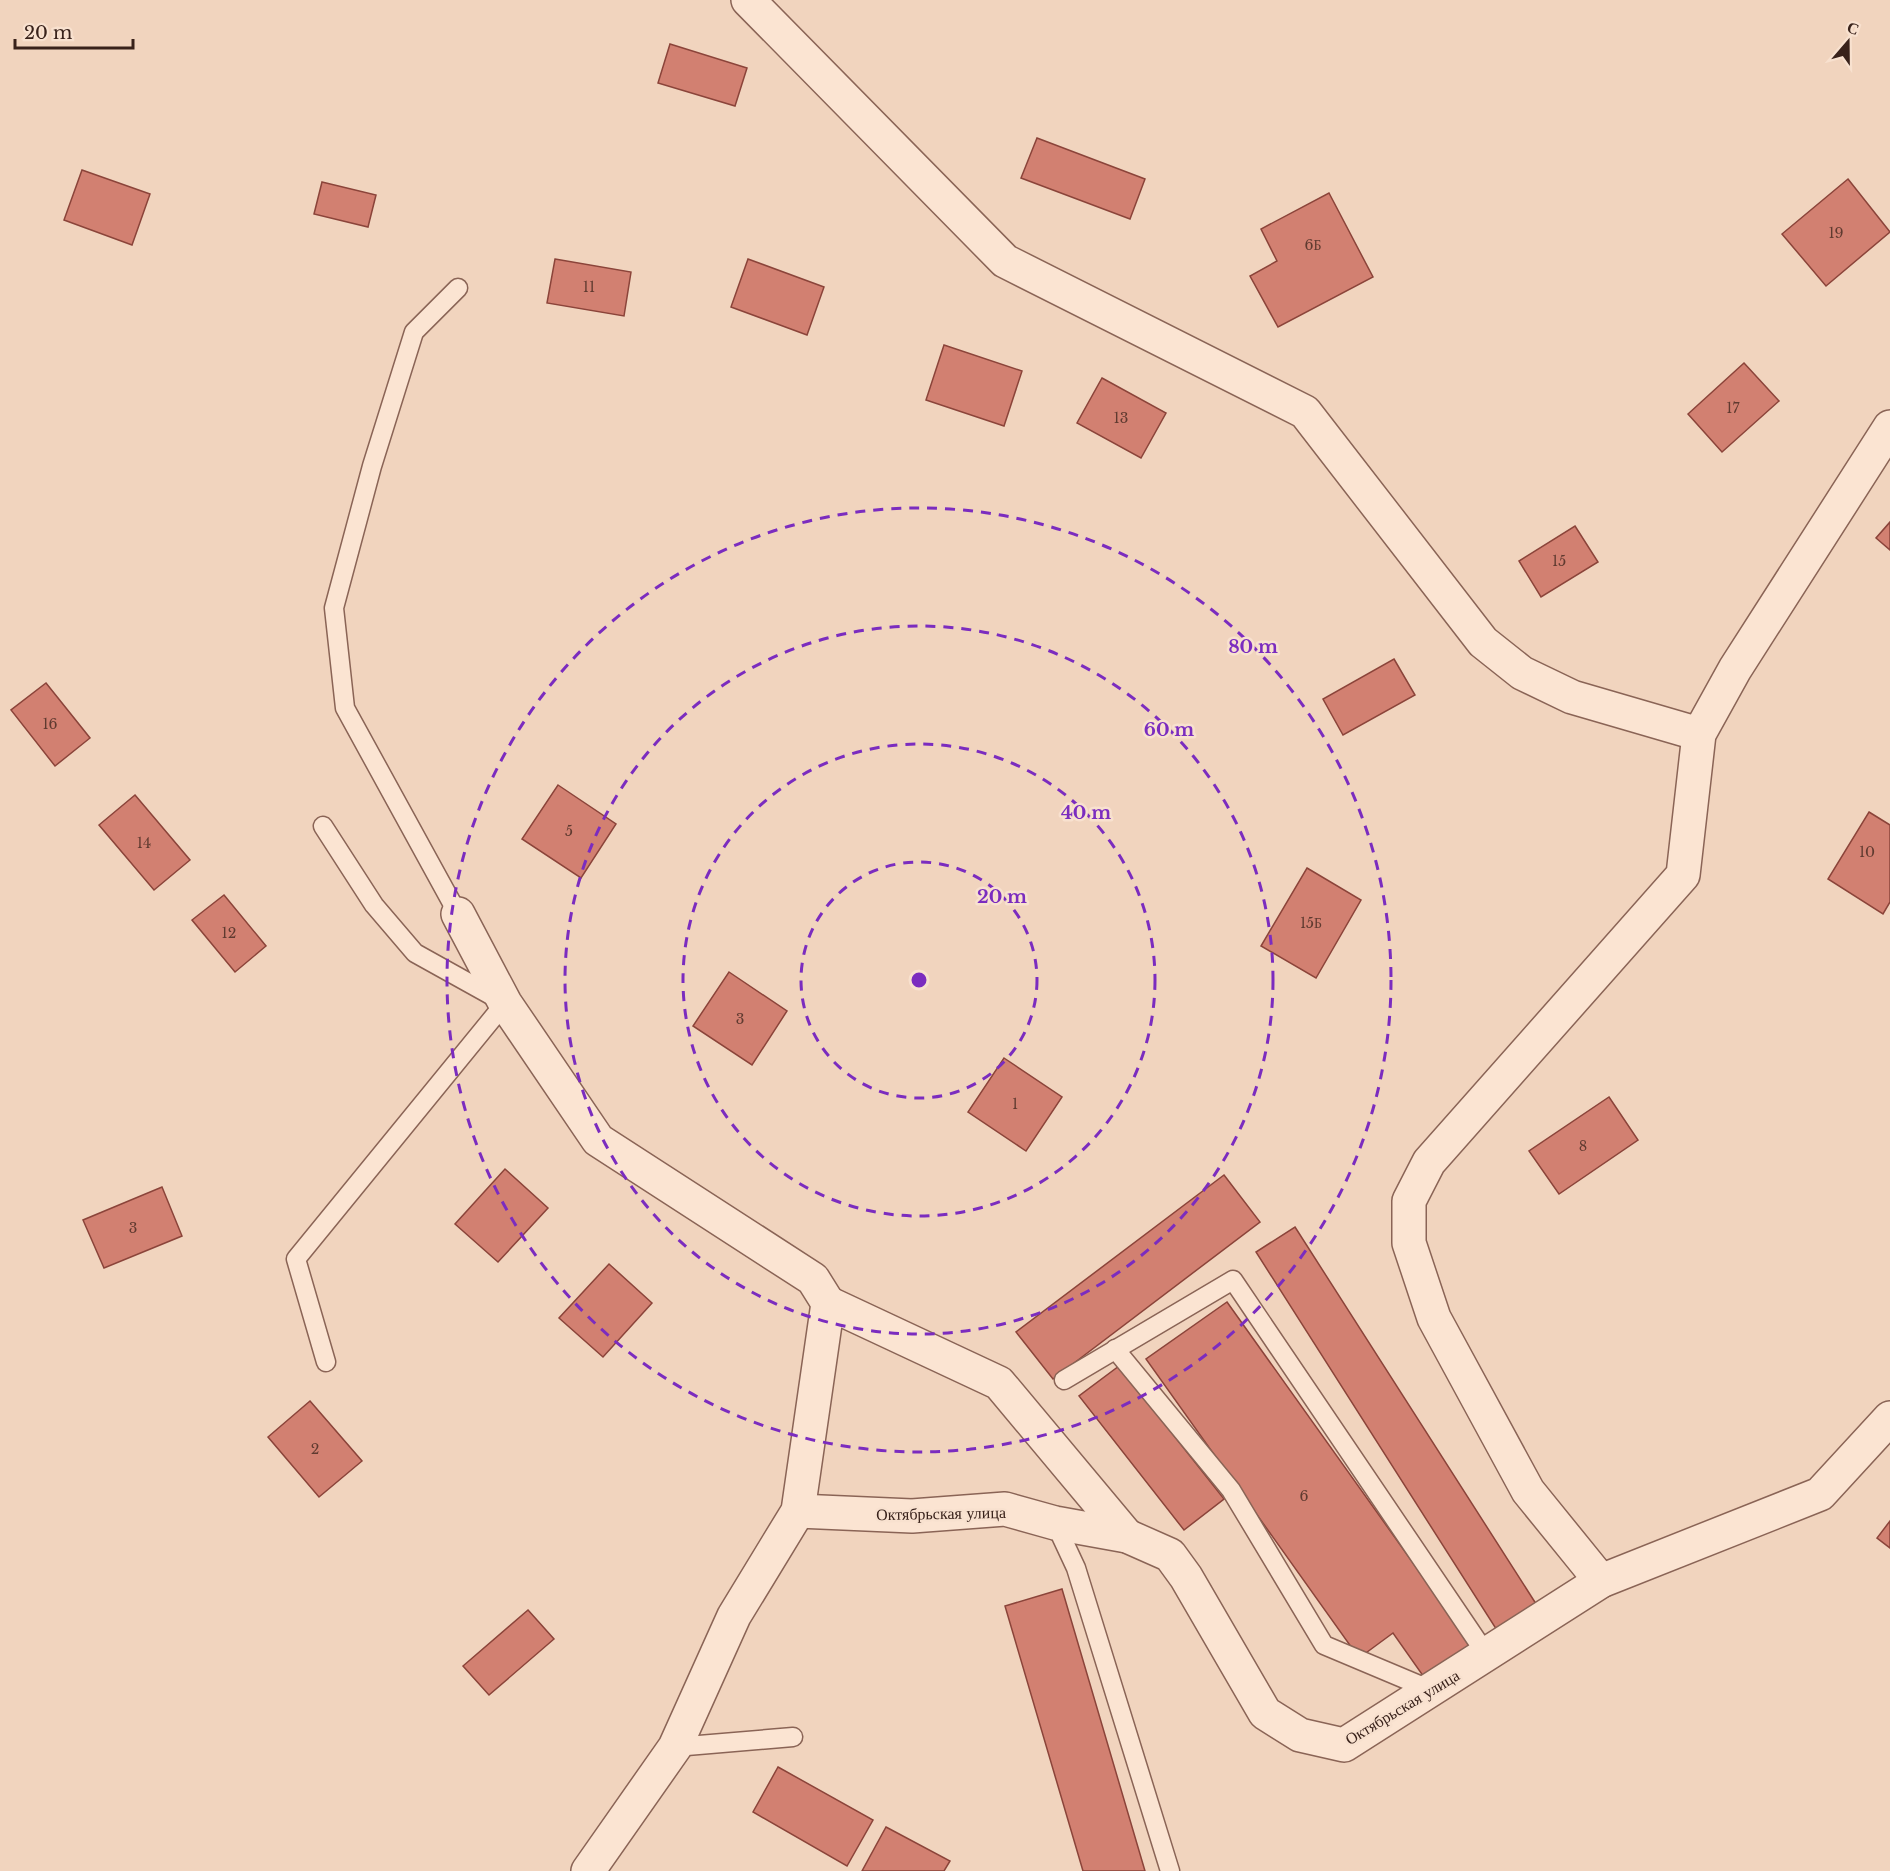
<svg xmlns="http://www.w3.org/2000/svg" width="1890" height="1871" font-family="'Libre Baskerville',serif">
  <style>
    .building { fill: #d28071; stroke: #8b443a; stroke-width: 1.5 }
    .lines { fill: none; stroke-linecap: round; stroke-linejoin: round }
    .lane-casing { stroke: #8a6456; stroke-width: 21 }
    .street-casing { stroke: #8a6456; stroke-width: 36 }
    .lane { stroke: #fbe4d2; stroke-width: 18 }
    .street { stroke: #fbe4d2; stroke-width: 33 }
    .ring { fill: none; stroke: #7b2cbf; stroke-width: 3; stroke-dasharray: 10 8 }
    .labels { text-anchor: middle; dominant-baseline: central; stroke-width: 5; stroke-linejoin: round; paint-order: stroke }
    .number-label { font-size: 14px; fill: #5f3a30 }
    .street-label { font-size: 16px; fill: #39221b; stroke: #f8e1cf }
    .centre { fill: #7b2cbf; stroke: #f8e1cf; stroke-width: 3 }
    .ring-label { font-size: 18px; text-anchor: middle; font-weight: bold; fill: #7b2cbf; stroke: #f8e1cf; stroke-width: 5; stroke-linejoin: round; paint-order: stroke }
  </style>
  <rect width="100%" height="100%" fill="#f1d4be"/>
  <g class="building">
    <polygon points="670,44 747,68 735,106 658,83"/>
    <polygon points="1037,138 1145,179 1130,219 1021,178"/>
    <polygon points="82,170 150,194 132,245 64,220"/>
    <polygon points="1848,179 1890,232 1826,286 1782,234"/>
    <polygon points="322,182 376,195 368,227 314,214"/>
    <polygon points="1329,193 1373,277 1278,327 1250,276 1277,261 1261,229"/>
    <polygon points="555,259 631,272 624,316 547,303"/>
    <polygon points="748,259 824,287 807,335 731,307"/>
    <polygon points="944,345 1022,371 1004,426 926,400"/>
    <polygon points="1744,363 1779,401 1722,452 1688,414"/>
    <polygon points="1102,378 1166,413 1141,458 1077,423"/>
    <polygon points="1890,522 1890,550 1876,538"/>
    <polygon points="1575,526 1598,562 1541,597 1519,561"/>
    <polygon points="1394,659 1415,695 1343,735 1323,699"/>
    <polygon points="46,683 90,738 55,766 11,710"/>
    <polygon points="558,785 616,824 581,878 522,839"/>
    <polygon points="135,795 190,860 154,890 99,825"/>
    <polygon points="1869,812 1890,825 1890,902 1883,914 1828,879"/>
    <polygon points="1307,868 1361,900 1316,978 1261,946"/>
    <polygon points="224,895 266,946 235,972 192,920"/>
    <polygon points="729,972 787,1011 752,1065 693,1026"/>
    <polygon points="1004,1058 1062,1097 1026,1151 968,1112"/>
    <polygon points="1609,1097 1638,1140 1559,1194 1529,1151"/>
    <polygon points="505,1169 548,1208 498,1262 455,1224"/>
    <polygon points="1224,1175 1260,1222 1053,1379 1016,1332"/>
    <polygon points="162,1187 182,1236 104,1268 83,1220"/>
    <polygon points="1295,1227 1540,1610 1500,1635 1256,1252"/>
    <polygon points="609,1264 652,1303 603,1357 559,1318"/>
    <polygon points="1227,1302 1473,1647 1426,1680 1393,1633 1359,1658 1146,1359"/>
    <polygon points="1119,1366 1224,1499 1184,1530 1079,1396"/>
    <polygon points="310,1401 362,1461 319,1497 268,1437"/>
    <polygon points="1890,1521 1890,1548 1877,1538"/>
    <polygon points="1062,1589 1145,1871 1083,1871 1005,1606"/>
    <polygon points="528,1610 554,1639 489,1695 463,1666"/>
    <polygon points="778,1767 873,1820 847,1866 753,1812"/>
    <polygon points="886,1827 950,1861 944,1871 862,1871"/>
  </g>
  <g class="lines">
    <g class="lane-casing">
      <g id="lane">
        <polyline points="323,826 374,905 415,953 505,1003 296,1259 326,1362"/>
        <polyline points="458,914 345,708 334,608 372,466 414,332 458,288"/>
        <polyline points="1115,1349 1231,1490 1324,1645 1431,1690"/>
        <polyline points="1064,1380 1233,1280 1486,1654"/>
        <polyline points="1055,1523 1076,1568 1170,1871"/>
        <polyline points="675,1747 793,1737"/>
      </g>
    </g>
    <g class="street-casing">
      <g id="street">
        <polyline points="748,0 1005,261 1305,412 1483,642 1522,673 1572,697 1699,734"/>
        <polyline points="458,914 505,1003 598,1140 813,1279 828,1303 798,1511 734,1616 675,1747 588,1871"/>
        <polyline points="828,1303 999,1383 1127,1536"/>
        <polyline points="798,1511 912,1516 1005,1509 1055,1523 1127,1536 1170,1555 1186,1577 1265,1713 1300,1735 1344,1745 1601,1581 1820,1494 1890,1418"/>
        <polyline points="1601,1581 1528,1491 1434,1318 1409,1243 1409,1201 1429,1162 1683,875 1699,734 1735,669 1890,427"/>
      </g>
    </g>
    <use href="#lane" class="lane"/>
    <use href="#street" class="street"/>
  </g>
  <g class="ring">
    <circle cx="919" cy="980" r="118"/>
    <circle cx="919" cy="980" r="236"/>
    <circle cx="919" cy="980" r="354"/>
    <circle cx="919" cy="980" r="472"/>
  </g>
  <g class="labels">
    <g class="number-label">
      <text x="1836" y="233">19</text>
      <text x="1313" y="245">6Б</text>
      <text x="589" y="287">11</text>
      <text x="1733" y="408">17</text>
      <text x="1121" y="418">13</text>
      <text x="1559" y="561">15</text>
      <text x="50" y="724">16</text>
      <text x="569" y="831">5</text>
      <text x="144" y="843">14</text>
      <text x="1867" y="852">10</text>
      <text x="1311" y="923">15Б</text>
      <text x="229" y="933">12</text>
      <text x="740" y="1019">3</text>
      <text x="1015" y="1104">1</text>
      <text x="1583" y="1146">8</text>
      <text x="133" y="1228">3</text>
      <text x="315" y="1449">2</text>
      <text x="1304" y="1496">6</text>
    </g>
    <g class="street-label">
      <text transform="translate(941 1513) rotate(-1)">Октябрьская улица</text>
      <text transform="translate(1402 1707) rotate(-31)">Октябрьская улица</text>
    </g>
  </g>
  <circle cx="919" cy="980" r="9" class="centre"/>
  <g class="ring-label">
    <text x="1253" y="653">80 m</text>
    <text x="1169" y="736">60 m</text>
    <text x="1086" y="819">40 m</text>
    <text x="1002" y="903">20 m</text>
  </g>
  <g transform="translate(1848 42) rotate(20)" stroke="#f8e1cf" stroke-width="4.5" paint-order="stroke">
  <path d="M0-4.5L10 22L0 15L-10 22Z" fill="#39221b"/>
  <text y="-9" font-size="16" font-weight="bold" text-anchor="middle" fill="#39221b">С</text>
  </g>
  <path d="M15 39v9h118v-9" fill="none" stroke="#39221b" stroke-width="3"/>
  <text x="24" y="39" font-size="18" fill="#39221b" stroke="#f8e1cf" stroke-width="4.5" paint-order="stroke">20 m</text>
</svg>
